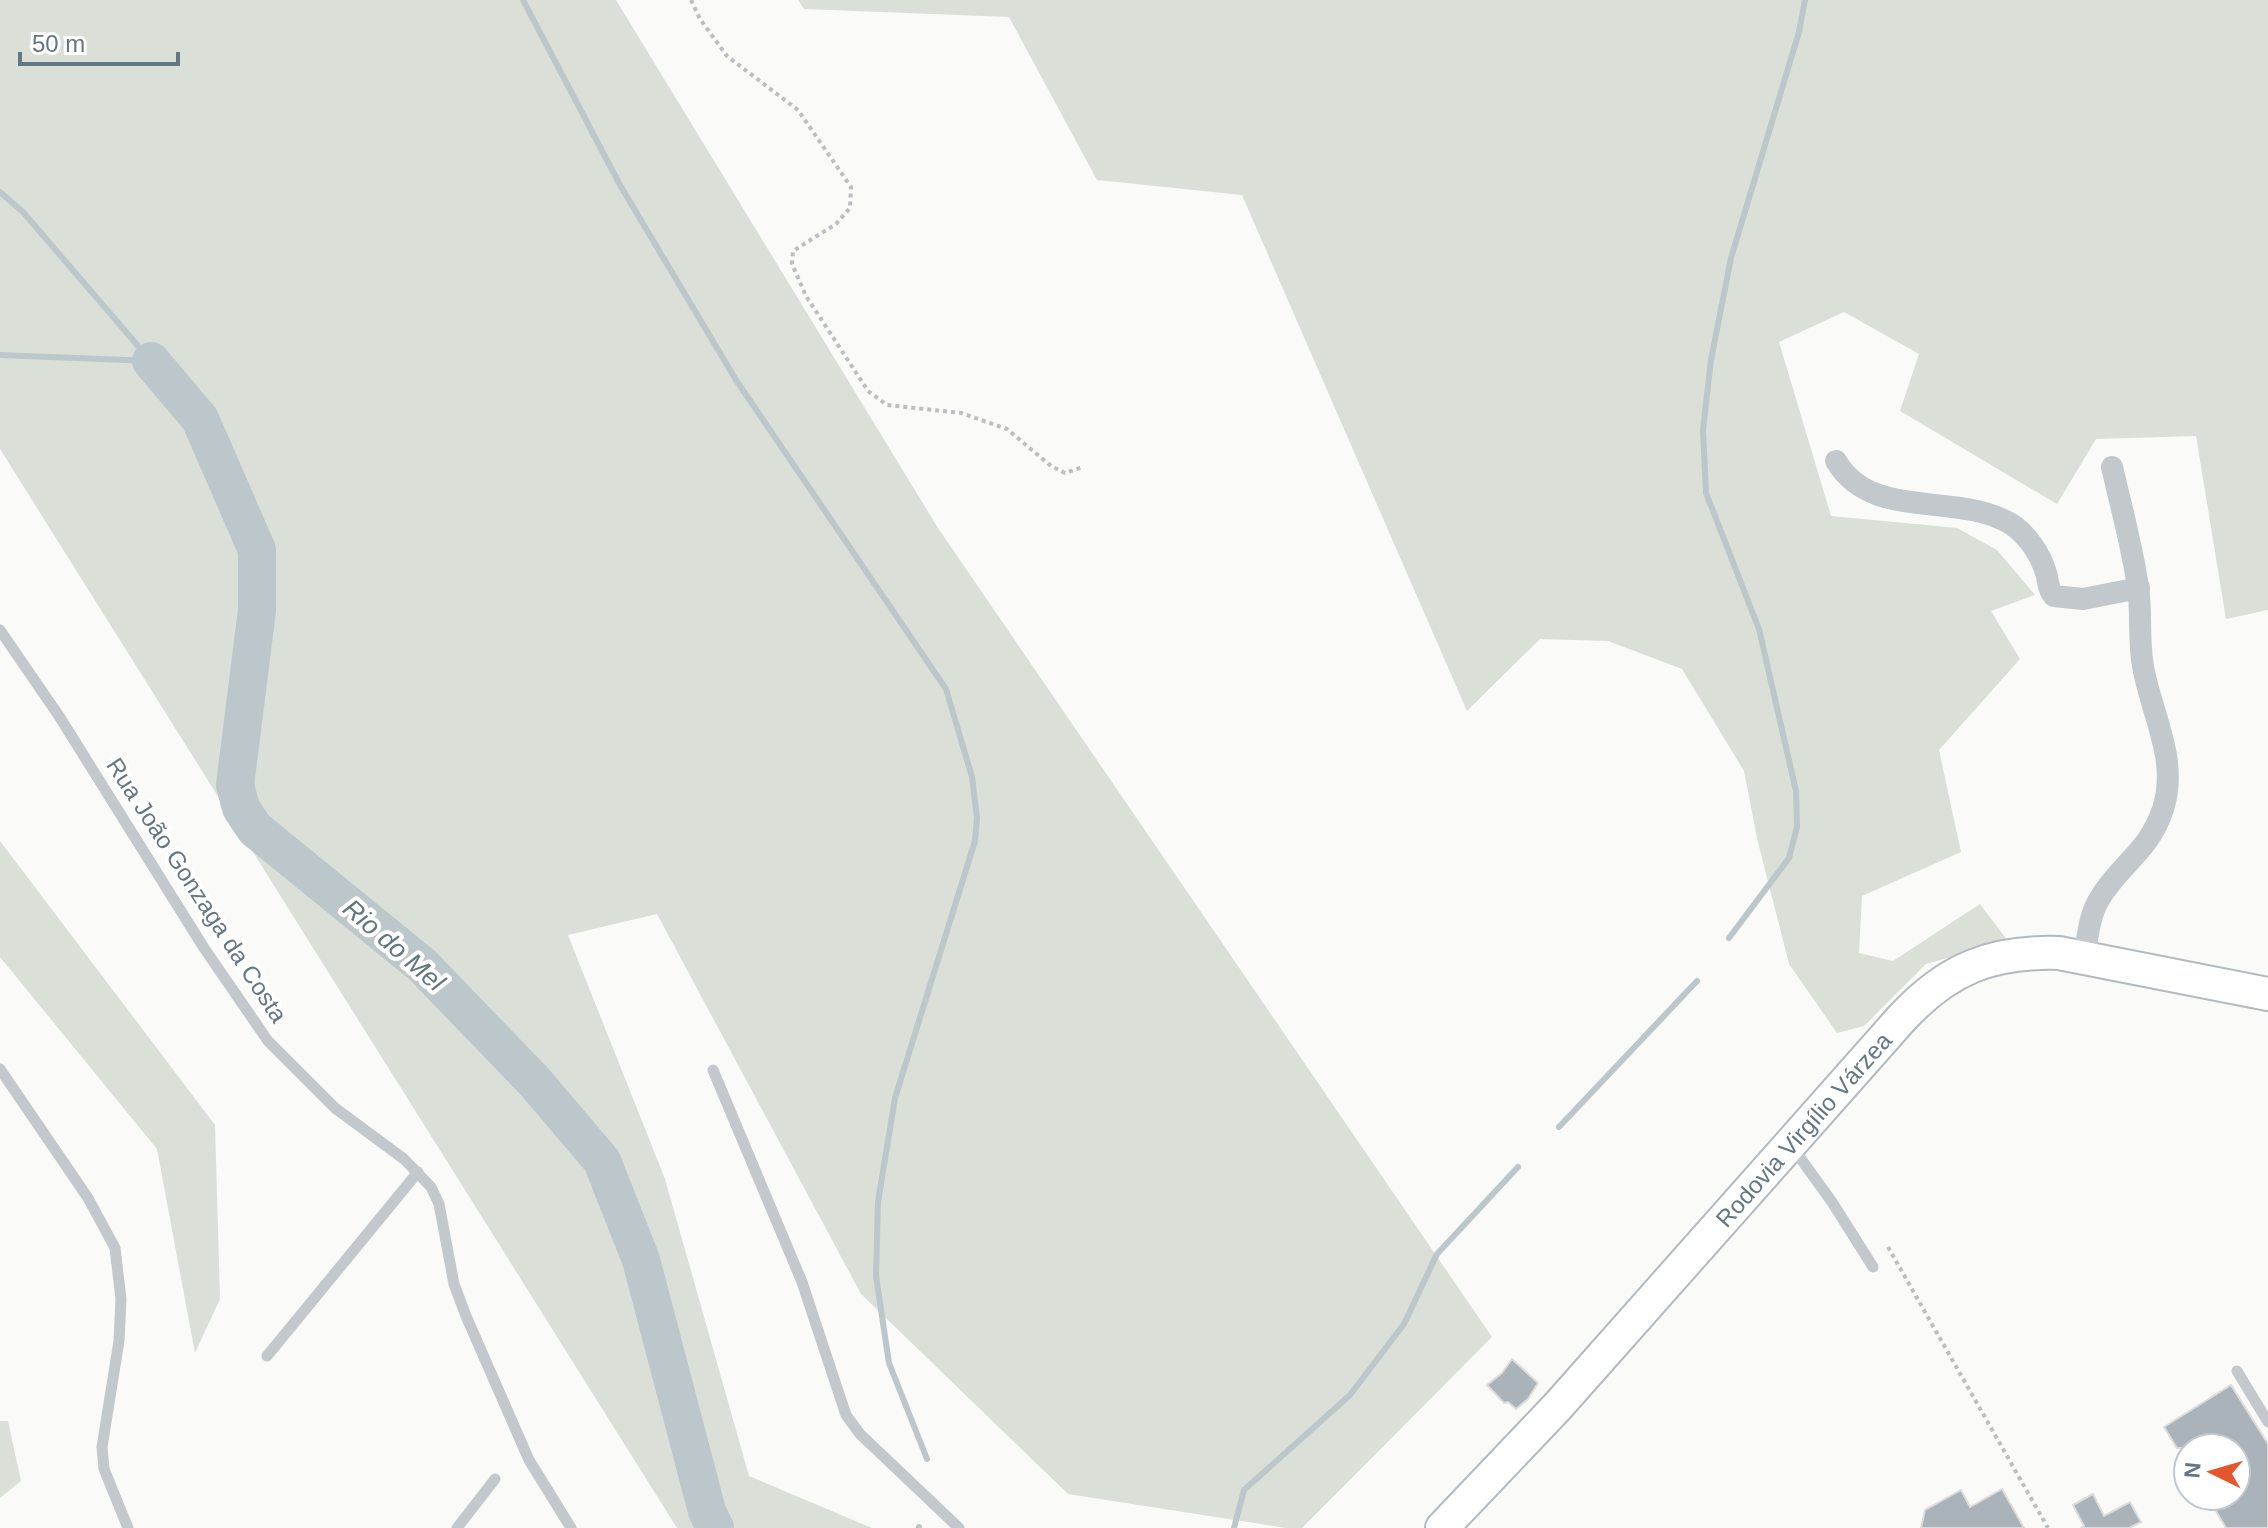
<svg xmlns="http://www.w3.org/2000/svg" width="2268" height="1528" font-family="Arial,sans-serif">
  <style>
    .green { fill: #dadfd7 }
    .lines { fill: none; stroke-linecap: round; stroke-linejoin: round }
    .stream { stroke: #bbc7cb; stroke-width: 6 }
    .river { stroke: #bbc7cb; stroke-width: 38 }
    .building { fill: #aab3b9; stroke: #dcdcda; stroke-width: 2 }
    .secondary-casing { stroke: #b3babf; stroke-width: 36 }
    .path { stroke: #bbbfc2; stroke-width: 4; stroke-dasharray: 4 4; stroke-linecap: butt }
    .service { stroke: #c3c8cc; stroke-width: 11 }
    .minor { stroke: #c3c8cc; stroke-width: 22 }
    .secondary { stroke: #fff; stroke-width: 32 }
    .labels { text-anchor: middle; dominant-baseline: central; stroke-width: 8; stroke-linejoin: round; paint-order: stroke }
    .street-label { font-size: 24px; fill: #657683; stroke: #fff }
    .water-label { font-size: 26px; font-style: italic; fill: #60757c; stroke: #fff }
  </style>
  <rect width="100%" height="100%" fill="#fafaf8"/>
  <g class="green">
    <polygon points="0,0 616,0 938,528 1492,1337 1302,1528 1286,1528 1068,1494 861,1294 657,914 568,935 665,1179 749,1476 872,1528 677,1528 0,449"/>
    <polygon points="798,0 2268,0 2268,610 2226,619 2196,436 2096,439 2057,504 1900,411 1919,354 1844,312 1779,342 1831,516 1957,528 1997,550 2035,595 1991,611 2020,659 1939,750 1961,852 1862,896 1859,953 1893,961 1980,904 2008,941 1926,964 1864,1026 1837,1033 1789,964 1757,838 1744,771 1682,669 1608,641 1540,639 1467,711 1242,195 1097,180 1009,17 804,9"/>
    <polygon points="0,841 215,1125 220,1299 195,1353 157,1149 0,957"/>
    <polygon points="0,1421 8,1421 21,1481 0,1498"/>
  </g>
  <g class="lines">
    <g class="stream">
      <polyline points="523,0 620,185 736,380 946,689 972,777 977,818 975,841 895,1098 878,1202 876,1276 889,1363 927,1459"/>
      <polyline points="0,192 23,212 151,361"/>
      <polyline points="0,355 151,361"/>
      <polyline points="1729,938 1789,858 1797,827 1796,791 1759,629 1706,493 1703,430 1711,360 1731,258 1799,32 1805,0"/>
      <polyline points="1559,1127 1697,981"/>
      <polyline points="919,1528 919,1527"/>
      <polyline points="1234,1528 1244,1490 1350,1395 1404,1324 1437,1254 1518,1167"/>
    </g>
    <polyline class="river" points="151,361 200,419 257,550 257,610 235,785 241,808 255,829 422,965 534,1081 602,1161 641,1260 707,1511 715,1528"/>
  </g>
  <g class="building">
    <polygon points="1512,1359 1538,1383 1528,1399 1516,1409 1508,1402 1504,1403 1487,1385 1502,1373"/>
    <polygon points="2231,1385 2268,1444 2268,1528 2226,1528 2207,1496 2236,1496 2236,1448 2177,1448 2164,1427"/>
    <polygon points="2002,1489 2024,1528 1921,1528 1925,1510 1961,1490 1970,1507"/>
    <polygon points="2093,1494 2104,1516 2130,1502 2141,1522 2129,1528 2081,1528 2084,1526 2073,1505"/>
  </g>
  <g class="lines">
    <g class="secondary-casing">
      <g id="secondary">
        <path id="s1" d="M1442 1528 1558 1406 1901 1019C1947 969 1991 951 2059 953L2268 994"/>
      </g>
    </g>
    <g class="path">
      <polyline points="691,0 700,19 727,56 798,110 851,187 850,208 836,224 793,251 792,264 806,296 868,391 887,405 961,413 1007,429 1051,466 1065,473 1083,467"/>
      <polyline points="1888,1247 2048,1528"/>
    </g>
    <g class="service">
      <polyline points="0,630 59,716 204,948 268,1041 335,1108 404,1159 431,1187 439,1204 454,1284 466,1316 529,1460 571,1528"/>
      <polyline points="0,1069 88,1198 115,1248 121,1299 119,1341 102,1447 104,1469 128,1528"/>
      <polyline points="713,1070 802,1282 846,1415 860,1434 959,1528"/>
      <polyline points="1793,1148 1832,1202 1873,1267"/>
      <polyline points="267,1356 418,1172"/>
      <polyline points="2237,1371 2268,1422"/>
      <polyline points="457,1528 495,1479"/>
    </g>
    <g class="minor">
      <path d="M1836 461C1872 522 1957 491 2011 524 2027 534 2041 555 2046 573 2049 582 2047 588 2054 596L2083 599 2139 588"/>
      <path d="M2084 957C2088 937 2089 915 2100 898 2120 864 2149 852 2163 809 2179 759 2151 714 2143 666 2138 640 2142 613 2138 587 2132 546 2121 506 2112 467"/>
    </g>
    <use href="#secondary" class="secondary"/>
  </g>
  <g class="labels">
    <g class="street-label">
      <text transform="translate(197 890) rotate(57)">Rua João Gonzaga da Costa</text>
      <text stroke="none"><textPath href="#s1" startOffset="538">Rodovia Virgílio Várzea</textPath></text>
    </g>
    <g class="water-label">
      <text transform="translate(394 945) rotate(41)">Rio do Mel</text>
    </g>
  </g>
  <g transform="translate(2212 1472) rotate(275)"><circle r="38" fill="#ffffff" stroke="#c1c8cd" stroke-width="2"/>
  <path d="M0-6L14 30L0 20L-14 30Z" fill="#e4572e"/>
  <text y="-12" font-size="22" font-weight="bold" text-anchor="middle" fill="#657683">N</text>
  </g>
  <path d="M20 52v12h158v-12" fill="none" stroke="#657683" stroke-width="4"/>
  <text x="32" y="52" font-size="24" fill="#657683" stroke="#ffffff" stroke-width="6" paint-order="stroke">50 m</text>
</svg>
